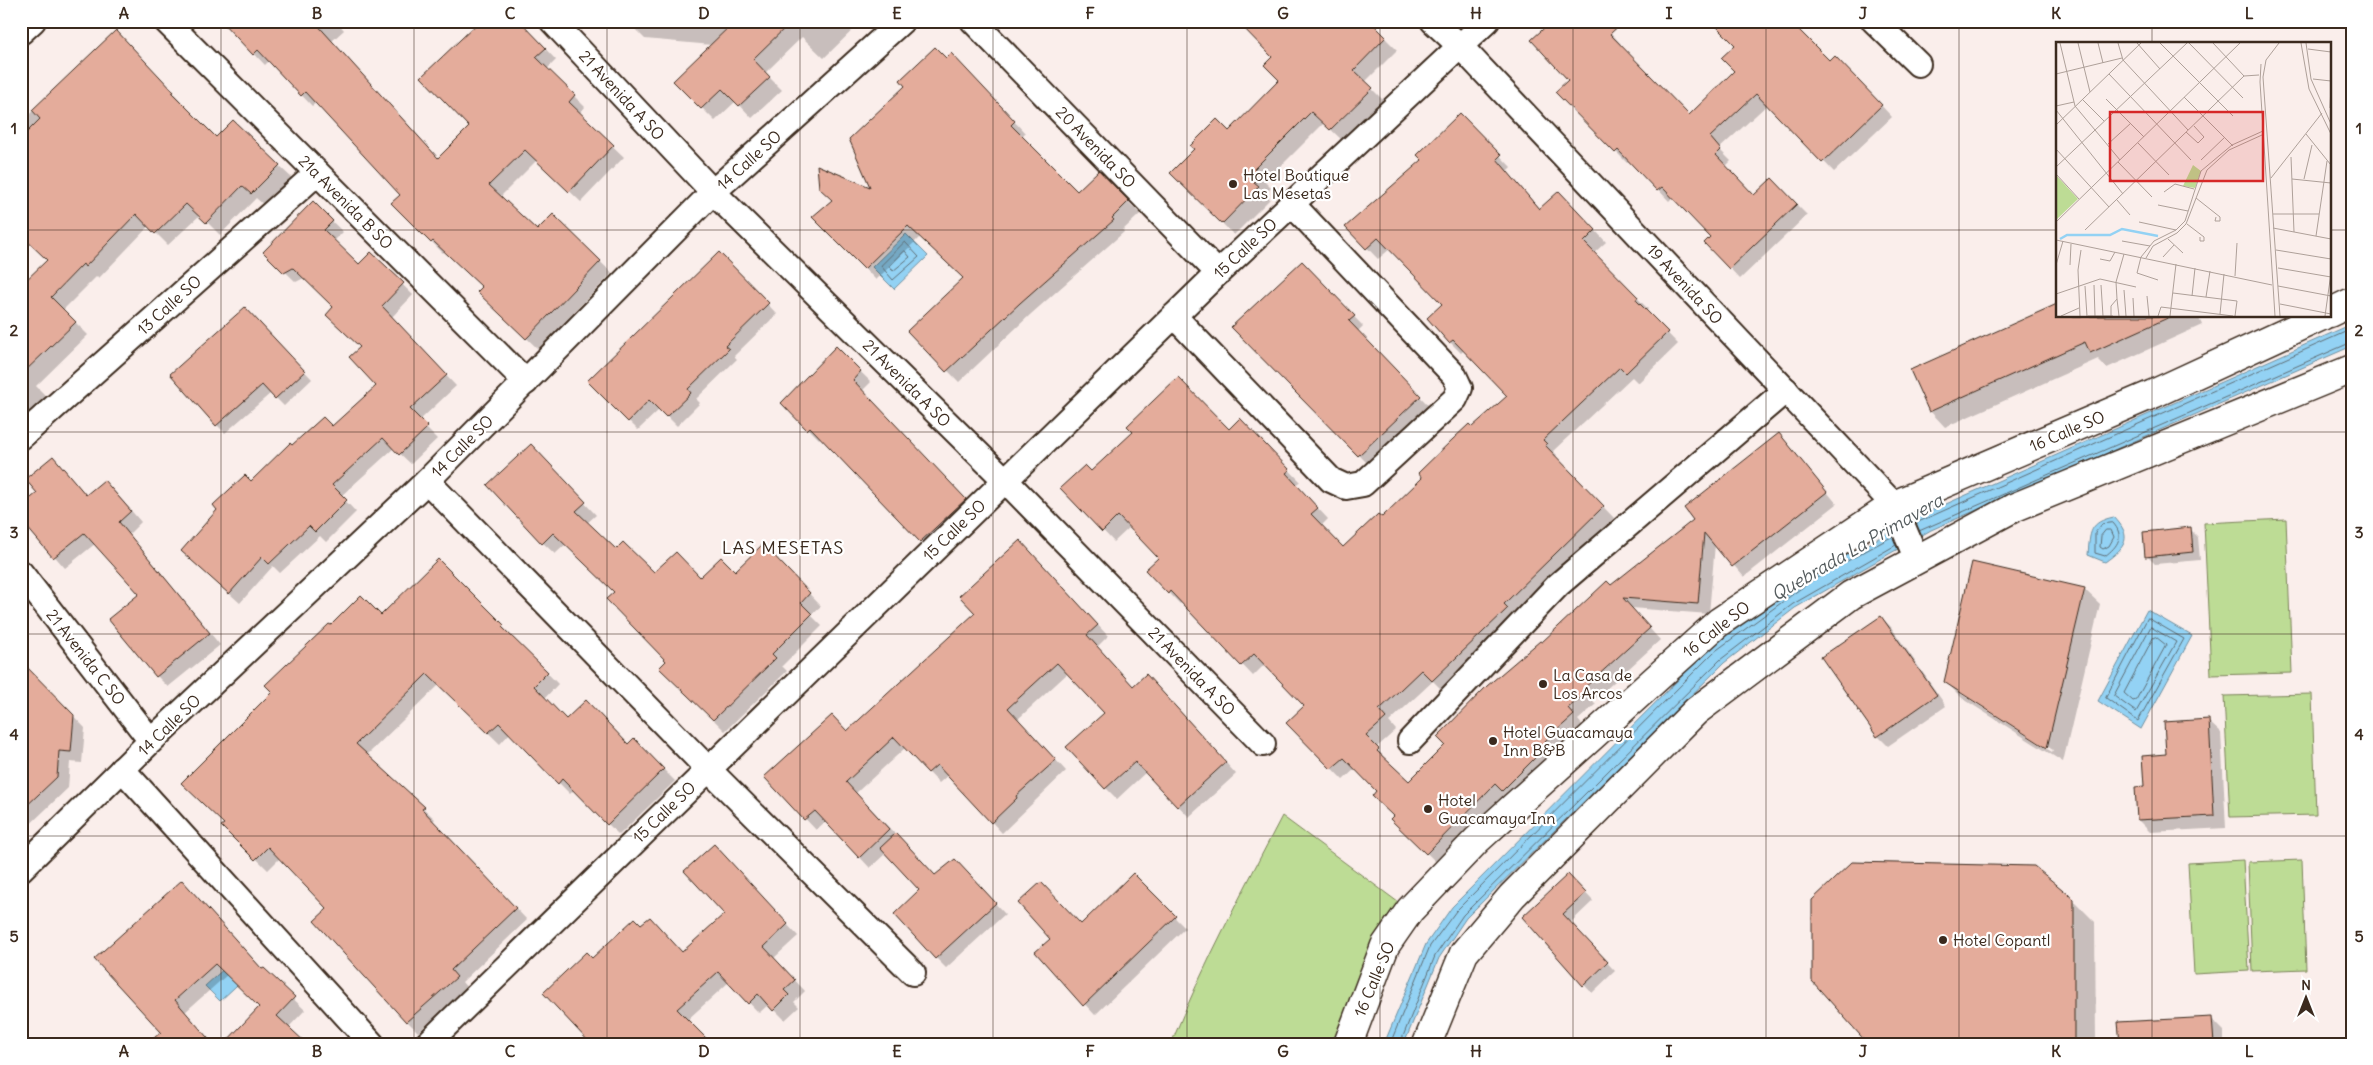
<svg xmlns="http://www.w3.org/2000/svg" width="2373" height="1065" font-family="Delius,sans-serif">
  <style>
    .green { fill: #bddc95; stroke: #7c835a }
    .water { fill: #93d2f4; stroke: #708f9e }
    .shadow { fill: #0003; fill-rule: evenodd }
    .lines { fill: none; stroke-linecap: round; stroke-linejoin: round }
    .shore { stroke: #5e6d74; stroke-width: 1 }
    .building { fill: #e4ac9b; stroke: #3b2a1e }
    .minor-casing { stroke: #3b2a1e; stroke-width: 28 }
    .tertiary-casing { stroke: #3b2a1e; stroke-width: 31 }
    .minor { stroke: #fff; stroke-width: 24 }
    .tertiary { stroke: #fff; stroke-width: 28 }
    .grid { fill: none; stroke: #3b2a1e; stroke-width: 1; stroke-opacity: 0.55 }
    .poi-dot { fill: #3b2a1e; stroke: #fff; stroke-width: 2 }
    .labels { text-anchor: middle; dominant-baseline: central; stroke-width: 4.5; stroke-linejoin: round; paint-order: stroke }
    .street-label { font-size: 16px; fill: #3b2a1e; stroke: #fff }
    .poi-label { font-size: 16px; fill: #3b2a1e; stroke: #fff; text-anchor: start }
    .neighbourhood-label { font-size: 18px; letter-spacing: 1px; fill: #3b2a1e; stroke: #fff }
    .water-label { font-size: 18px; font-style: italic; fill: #555c5e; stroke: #fff }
    .inset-river { fill: none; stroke: #93d2f4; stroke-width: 2.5 }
    .inset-road { fill: none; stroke: #aea099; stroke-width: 1 }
    .view { fill: #d62828; fill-opacity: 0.15; stroke: #d62828; stroke-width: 2.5 }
    .inset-edge { fill: none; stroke: #3b2a1e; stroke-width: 2.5 }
    .neatline { fill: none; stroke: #3b2a1e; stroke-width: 2 }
    .grid-label { font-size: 16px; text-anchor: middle; font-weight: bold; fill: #3b2a1e }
  </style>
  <rect width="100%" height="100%" fill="#faeeeb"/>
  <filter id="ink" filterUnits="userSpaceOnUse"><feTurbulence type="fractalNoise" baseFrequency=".02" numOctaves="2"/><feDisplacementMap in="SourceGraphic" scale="10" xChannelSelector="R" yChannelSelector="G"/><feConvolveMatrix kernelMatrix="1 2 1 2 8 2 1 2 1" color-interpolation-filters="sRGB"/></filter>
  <g filter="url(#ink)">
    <g class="green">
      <polygon points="2286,519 2292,673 2211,675 2204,523"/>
      <polygon points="2312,694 2316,815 2230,817 2224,696"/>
      <path d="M1282 816 1410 911 1358 1044H1171C1203 965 1243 891 1282 816Z"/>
      <polygon points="2243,860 2249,971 2194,974 2188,863"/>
      <polygon points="2302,860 2306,969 2252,971 2248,862"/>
    </g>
    <g class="water">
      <polygon points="906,234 928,256 894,289 872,267"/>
      <polygon points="2352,324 2352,346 1931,530 1795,608 1724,663 1466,918 1439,958 1404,1044 1384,1044 1426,944 1452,907 1710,648 1809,576 1919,516"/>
      <path d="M2114 517C2133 537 2126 547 2105 562L2088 555C2090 532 2089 522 2114 517Z"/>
      <polygon points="2147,610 2192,636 2141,729 2098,701"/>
      <polygon points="237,957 251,972 220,1001 205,986"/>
    </g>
    <g class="shadow">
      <polygon points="223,21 336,21 344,30 332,41 439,159 471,127 519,21 556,60 547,69 585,107 579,114 624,157 581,202 537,160 500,197 537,232 553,216 612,273 538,349 479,292 483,288 444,251 443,253 393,203 401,195 316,103 312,106 269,61 265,65"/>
      <polygon points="633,21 862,21 824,58 802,37 765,73 782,90 752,118 736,101 715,121 675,81 712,45 645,39 633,27"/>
      <polygon points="1368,21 1397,50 1365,82 1384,101 1343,141 1324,123 1265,182 1271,188 1265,194 1270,199 1234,235 1171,173 1229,133"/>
      <polygon points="1600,21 1621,44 1620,45 1689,116 1830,63 1846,68 1892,117 1834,172 1768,104 1719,149 1731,161 1725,167 1754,197 1772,180 1807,215 1740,279 1706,243 1712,237 1673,197 1669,201 1630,160 1627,163 1557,92 1570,80"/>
      <polygon points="129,45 216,139 279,166 292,178 265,206 256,198 220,235 200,215 168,245 149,226 99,278 97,276 63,310 88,335 36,386 46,396 21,425 21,287 49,260 21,234 21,123 51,92"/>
      <polygon points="946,60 963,66 1025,133 1021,137 1077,193 1099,172 1140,214 1123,230 1124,232 1031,314 959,382 909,331 964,279 920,237 876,280 814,217 873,189"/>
      <polygon points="1460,115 1511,167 1507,171 1540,210 1570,203 1606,242 1594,253 1648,309 1646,311 1678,344 1638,383 1632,377 1553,451 1557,455 1555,457 1614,518 1514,616 1443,691 1433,681 1389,722 1396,730 1376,748 1388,762 1409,783 1542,644 1695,520 1779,434 1837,504 1744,577 1715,544 1709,614 1631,608 1660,640 1593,701 1596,704 1578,720 1584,727 1514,801 1507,794 1438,864 1392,819 1394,816 1378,791 1356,768 1343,780 1288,723 1305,706 1265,664 1253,676 1182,602 1180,604 1147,570 1160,558 1130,527 1114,542 1062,488 1091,473 1229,430 1251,431 1300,481 1296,485 1328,519 1321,526 1343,548 1382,519 1508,396 1464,350 1461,353 1450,342 1444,304 1390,249 1378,259 1347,227 1424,160"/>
      <polygon points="313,203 343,232 334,241 359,266 371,254 413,295 391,318 456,386 419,421 437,439 411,464 394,448 341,496 356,512 326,542 320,536 280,573 273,566 240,603 193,561 251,482 292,447 332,428 378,386 362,348 335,307 304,278 296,282 265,252"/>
      <polygon points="719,254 777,314 734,356 737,359 696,399 700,403 677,426 660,409 638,430 588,381"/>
      <polygon points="1302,263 1363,326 1358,331 1429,406 1368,464 1233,327"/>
      <polygon points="2057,316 2198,316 2202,325 2107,368 2098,359 1945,427 1930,411"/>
      <polygon points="253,317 312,379 284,406 271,393 225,433 217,425"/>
      <polygon points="836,348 871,382 862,391 975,510 931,551 821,437 819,439 783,403"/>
      <polygon points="53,458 86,496 104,481 115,492 141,522 129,534 220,645 168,687 157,676 141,594 96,543 65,568 21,518 39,493"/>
      <polygon points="542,458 596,515 587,523 616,551 654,574 700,579 735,572 763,546 821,606 811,615 822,626 782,666 787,671 725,731 661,668 667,661 616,592 566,544 555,554 543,543"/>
      <polygon points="2190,529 2198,537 2200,560 2155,564 2147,556"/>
      <polygon points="1031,553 1108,636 1097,647 1134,687 1157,687 1236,774 1189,817 1146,772 1117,799 1106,788 1105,713 1068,673 1018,719 1066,771 1002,833 948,775 939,783 905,748 856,793 936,877 965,871 1005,914 946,968 936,958 921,890 886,853 870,868 826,821 816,830 766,777 847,732 976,613"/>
      <polygon points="438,560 558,684 545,698 566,720 628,745 634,740 675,781 619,835 574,790 570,794 510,733 500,744 439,685 366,756 435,819 433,821 527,920 462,982 468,989 418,1032 407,1021 328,909 280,858 268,870 223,826 381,617"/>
      <path d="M2084 589 2100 604 2063 762 1962 698 1946 682ZM1961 691 2053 750 2052 752 1961 694Z"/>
      <polygon points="1881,617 1891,627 1946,706 1888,746 1878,736"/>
      <polygon points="21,670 29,670 85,728 82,763 70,762 68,788 21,833"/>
      <polygon points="2208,721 2221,733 2226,828 2150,832 2138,820 2145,787 2167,756"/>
      <polygon points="724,857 798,936 774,958 805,991 794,1002 799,1007 785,1020 769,1004 759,1013 729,982 687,1020 592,959 642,926 682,953 726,914"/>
      <polygon points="1133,875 1185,928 1095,1015 1036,952 1081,926"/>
      <polygon points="182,882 263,970 305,1010 288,1028 261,1007 227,975 185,1012 213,1044 167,1044 163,1032"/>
      <polygon points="1576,883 1593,901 1570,923 1615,971 1592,993 1545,944"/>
      <polygon points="2073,900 2095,922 2096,1044 1870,1044"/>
      <polygon points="2212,1019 2224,1031 2224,1044 2121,1044"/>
    </g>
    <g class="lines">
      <g class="shore">
        <polygon points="905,242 919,257 893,280 881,266"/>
        <polygon points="905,251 910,257 893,271 890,266"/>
        <polyline points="1916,523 2352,329"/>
        <path d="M2113 523C2125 536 2118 546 2105 556L2095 553V533L2102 524Z"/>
        <polygon points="2106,530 2111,530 2114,537 2109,546 2103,549 2100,547 2101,536"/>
        <polyline points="1919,531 2352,342"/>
        <polygon points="2148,618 2184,639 2138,721 2106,698"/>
        <polygon points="2151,627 2176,642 2136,712 2114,696"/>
        <polygon points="2156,637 2166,645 2136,700 2133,701 2124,693 2153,638"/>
        <polyline points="1390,1044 1430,946 1456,911 1714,652 1811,581 1893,536"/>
        <polyline points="1400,1044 1435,956 1463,915 1720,660 1793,604 1896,545"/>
      </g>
    </g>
    <g class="building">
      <polygon points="221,21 314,21 438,158 469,127 421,77 480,21 520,21 546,48 536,57 575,95 569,102 614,145 569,192 525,150 489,185 537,230 553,214 601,261 526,339 477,292 482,287 433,241 431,243 391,203 400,195 305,92 301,96 258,50 253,55"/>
      <polygon points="735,21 792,21 753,59 770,77 739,106 722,89 701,109 673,81"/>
      <polygon points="1237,21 1370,21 1386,37 1354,70 1373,88 1330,130 1311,112 1254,169 1260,175 1254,182 1259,186 1222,224 1170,173 1194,149 1190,146 1217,119 1229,131 1279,80 1264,65 1272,57"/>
      <polygon points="1552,21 1624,21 1610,34 1689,115 1734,71 1721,58 1735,45 1711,21 1790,21 1830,61 1835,56 1882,105 1822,163 1756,94 1710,137 1721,150 1716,155 1754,195 1772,178 1797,204 1729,269 1704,243 1710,237 1662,187 1657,191 1618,150 1615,153 1555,92 1568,80 1531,40"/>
      <polygon points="116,30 174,92 172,93 216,137 233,120 280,165 251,194 242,186 206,223 186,204 155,234 136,214 85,267 83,264 51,297 76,322 21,375 21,285 47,260 21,235 21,138 40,119 32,110"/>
      <polygon points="935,47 946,58 951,53 1015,121 1011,125 1077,191 1099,170 1129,201 1112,218 1114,220 1020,303 946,372 907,331 963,278 908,226 864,269 812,217 832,200 819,188 817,165 870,187 849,139 905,86 900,80"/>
      <polygon points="1460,113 1501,155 1497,159 1539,209 1559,191 1596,230 1584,242 1638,297 1636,300 1668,332 1626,373 1620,367 1543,440 1547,444 1545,445 1604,506 1504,604 1508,608 1432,681 1421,670 1379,710 1386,718 1366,736 1379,749 1377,751 1409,781 1445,745 1437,737 1487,686 1540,641 1542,642 1607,581 1611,585 1693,520 1684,508 1779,433 1827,492 1732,567 1704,533 1698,604 1623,598 1650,628 1583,689 1586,693 1568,708 1574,715 1545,741 1549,744 1502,791 1495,784 1426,854 1390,819 1393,816 1372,796 1376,791 1344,758 1331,769 1286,723 1304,706 1254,654 1241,666 1170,591 1168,594 1145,570 1158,558 1118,516 1102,532 1060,488 1085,465 1091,471 1133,432 1127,426 1178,377 1229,429 1240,418 1290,470 1286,473 1318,508 1311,514 1343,547 1378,514 1382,517 1422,478 1418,473 1453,439 1469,424 1472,427 1507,396 1453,340 1449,343 1427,318 1442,304 1378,238 1366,249 1345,227 1422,160 1417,155"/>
      <polygon points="313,201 333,221 324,230 359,264 371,252 404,283 382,306 447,375 410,409 428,427 399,455 383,438 332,485 347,500 315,532 309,526 269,564 262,557 229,594 181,551 217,510 213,505 245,475 251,481 290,443 292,445 323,417 332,426 376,386 349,357 360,347 326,315 333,307 293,268 284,273 263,252"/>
      <polygon points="719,252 769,303 725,346 729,349 688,389 691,393 666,417 649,400 628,422 587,381"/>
      <polygon points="1302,261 1355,316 1349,321 1421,396 1358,456 1231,327"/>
      <polygon points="2057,304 2057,316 2172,316 2090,353 2085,342 1929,412 1910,370"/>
      <polygon points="245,307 305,371 275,399 262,385 216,426 170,374"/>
      <polygon points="836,346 861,371 853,380 966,499 920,542 810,427 807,430 781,403"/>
      <polygon points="531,444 586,502 576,511 616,549 623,542 654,572 676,552 700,577 721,557 735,571 763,544 810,593 801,603 812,614 772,654 776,658 713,720 659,668 666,661 606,599 614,592 553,533 542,544 487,485"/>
      <polygon points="53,456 86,495 104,480 131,511 119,522 210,633 156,677 108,619 139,594 84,533 53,558 21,520 21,506 37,493 25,479"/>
      <polygon points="2191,527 2193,552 2145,557 2143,532"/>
      <polygon points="1020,540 1098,625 1087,635 1133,686 1146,674 1226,762 1177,807 1135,762 1105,789 1066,747 1104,713 1057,663 1008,708 1056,760 1016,796 1017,798 991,823 937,765 928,773 894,737 846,782 889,829 859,858 815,811 804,820 764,777 832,715 847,731 975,613 959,596"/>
      <polygon points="438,559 504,625 502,627 548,672 534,686 566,719 586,700 628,744 634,738 664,769 607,825 562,779 558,784 499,723 488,733 427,674 356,744 425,807 422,809 516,908 451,970 457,977 406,1022 314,921 327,909 268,847 255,860 221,826 224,824 181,783 272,692 265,685 329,624 331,625 361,595 381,615"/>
      <polygon points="1972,562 2085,588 2047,748 1944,682"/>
      <polygon points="1881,616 1937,695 1877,737 1821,657"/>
      <polygon points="21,661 74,715 71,752 59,751 57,777 21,811"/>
      <polygon points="2209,719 2214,816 2137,820 2135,787 2144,786 2142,756 2166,754 2164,722"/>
      <polygon points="896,833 935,875 955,859 996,903 935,959 894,914 919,890 880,848"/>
      <polygon points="714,844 788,924 764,947 795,980 784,990 789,995 773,1011 758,994 748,1004 718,972 677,1009 712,1044 591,1044 543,993 586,952 592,958 635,918 641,924 650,917 682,952 724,914 684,871"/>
      <polygon points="1852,862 2034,866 2074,899 2074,1044 1868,1044 1812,981 1812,900"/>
      <polygon points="1133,873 1176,916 1083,1006 1035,952 1050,939 1018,903 1041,882 1081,924"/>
      <polygon points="1568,874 1586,893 1563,914 1608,962 1583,986 1522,917"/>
      <polygon points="182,880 262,969 264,968 295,997 277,1016 307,1044 224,1044 259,1007 215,964 175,1000 213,1044 147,1044 161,1032 94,959"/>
      <polygon points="2212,1017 2214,1044 2120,1044 2118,1022"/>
    </g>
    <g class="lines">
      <g class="minor-casing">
        <g id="minor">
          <polyline points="166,21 526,382"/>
          <polyline points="552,21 713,192 1005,480 1263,744"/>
          <polyline points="973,21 1218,273"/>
          <polyline points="1433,21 1461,47 1894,505 1917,560"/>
          <polyline points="1874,21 1918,64"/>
          <polyline points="21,32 33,21"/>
          <polyline points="1174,316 1331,480 1346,487 1363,484 1455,399 1460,388 1454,375 1292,204"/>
          <polyline points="21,437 317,173"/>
          <polyline points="427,481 708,769 913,973"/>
          <polyline points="21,573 151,741"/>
          <polyline points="1410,741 1558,585 1786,390"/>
          <polyline points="122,769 372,1044"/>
          <polyline points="21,869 151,741 427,481 713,192 902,21"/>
          <polyline points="427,1044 1218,273 1487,21"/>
        </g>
      </g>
      <g class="tertiary-casing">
        <g id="tertiary">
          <polyline points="2329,313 2352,302"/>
          <polyline points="1348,1044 1385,946 1410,910 1477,840 1719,622 1894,505 2153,394 2322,316"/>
          <polyline points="1427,1044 1464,953 1512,896 1696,711 1851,595 2013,508 2352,369"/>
        </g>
      </g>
      <use href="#minor" class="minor"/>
      <use href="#tertiary" class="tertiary"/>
    </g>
  </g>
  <path class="grid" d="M221 21V1044M414 21V1044M607 21V1044M800 21V1044M993 21V1044M1187 21V1044M1380 21V1044M1573 21V1044M1766 21V1044M1959 21V1044M2152 21V44M21 230H2057M2329 230H2352M2152 316V1044M21 432H2352M21 634H2352M21 836H2352"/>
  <g class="poi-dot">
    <circle cx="1233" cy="184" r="5"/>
    <circle cx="1543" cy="684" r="5"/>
    <circle cx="1493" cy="741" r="5"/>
    <circle cx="1428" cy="809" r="5"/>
    <circle cx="1943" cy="940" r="5"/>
  </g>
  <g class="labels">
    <g class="street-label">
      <text transform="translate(622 95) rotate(47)">21 Avenida A SO</text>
      <text transform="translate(1096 147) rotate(46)">20 Avenida SO</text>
      <text transform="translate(749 160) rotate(-42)">14 Calle SO</text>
      <text transform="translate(346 202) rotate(45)">21a Avenida B SO</text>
      <text transform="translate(1245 248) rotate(-43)">15 Calle SO</text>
      <text transform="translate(1685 284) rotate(47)">19 Avenida SO</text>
      <text transform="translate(169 305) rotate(-42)">13 Calle SO</text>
      <text transform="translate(907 383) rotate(45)">21 Avenida A SO</text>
      <text transform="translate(2067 431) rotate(-23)">16 Calle SO</text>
      <text transform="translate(462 446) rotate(-45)">14 Calle SO</text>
      <text transform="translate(954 530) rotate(-44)">15 Calle SO</text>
      <text transform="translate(1716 629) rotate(-38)">16 Calle SO</text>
      <text transform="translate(86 657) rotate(52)">21 Avenida C SO</text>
      <text transform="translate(1192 671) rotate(46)">21 Avenida A SO</text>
      <text transform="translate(169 725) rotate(-44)">14 Calle SO</text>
      <text transform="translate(664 812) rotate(-44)">15 Calle SO</text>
      <text transform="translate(1374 979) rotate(-67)">16 Calle SO</text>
    </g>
    <g class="poi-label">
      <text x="1243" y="175">Hotel Boutique<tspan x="1243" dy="18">Las Mesetas</tspan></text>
      <text x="1553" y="675">La Casa de<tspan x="1553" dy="18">Los Arcos</tspan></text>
      <text x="1503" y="732">Hotel Guacamaya<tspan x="1503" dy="18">Inn B&amp;B</tspan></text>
      <text x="1438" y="800">Hotel<tspan x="1438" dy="18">Guacamaya Inn</tspan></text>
      <text x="1953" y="940">Hotel Copantl</text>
    </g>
    <g class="neighbourhood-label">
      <text x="783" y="547">LAS MESETAS</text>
    </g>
    <g class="water-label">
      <text transform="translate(1857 547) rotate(-30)">Quebrada La Primavera</text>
    </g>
  </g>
  <g transform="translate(2056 42)">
    <rect width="275" height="275" fill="#faeeeb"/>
    <path d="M137 123 145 129 139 146 127 144ZM0 133 22 157 0 178Z" fill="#bddc95"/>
    <path class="inset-river" d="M4 197 11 193H54L66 187 102 194"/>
    <path class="inset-road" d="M4 1 19 64 64 118M22 1 34 50M42 1 47 21M62 1 67 18 132 88M81 1 104 27M104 1 177 74M133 1 187 56M157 1 188 34M223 1 210 18 207 35 224 274M245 1 253 47 275 92M250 1 255 37 275 82M252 7 275 10M205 22 204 40 219 274M0 32 66 16M53 32 135 118M257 37 275 39M128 55 177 104M26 57 48 79M50 57 88 95M0 64 18 60M274 66 275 43M0 68 67 152M0 83 85 1M130 90 142 101 148 95 138 84M250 92 275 123M82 101 113 133M52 102 75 81M0 107 53 165M235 115 238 190M145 118 169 95M62 120 96 155M0 125 131 1M0 132 23 157M215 136 266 71M236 137 275 141M248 137 256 103M108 150 119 142 138 147M140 156 164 175V179H159L160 175M61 158 74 173M102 163 132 169M217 172H263M0 180 184 1M83 180 120 188M131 182 148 195V199H144V195M217 186 275 197M29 188 188 34 203 33M260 194 271 119M112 197 127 211M0 198 216 243M66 199 94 204M220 208 275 217M107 215 118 203M90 216 97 204 121 191 130 182 151 128 173 108 206 93M44 217 54 219 59 210M0 223 7 199M14 223 15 202M222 226 275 235M179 234 181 201M102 238 81 231 85 215 98 199 120 188 129 179 145 129 176 103 207 89M38 243 39 274M45 243 47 274M29 244 31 274M222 244 275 254M68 248 70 274M117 251 181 259 179 274M0 252 44 237 80 245M91 254 93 274M136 254 139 226M150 255 154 229M77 256 78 274M61 257 63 274M224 262 275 272M164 272 168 232M5 274 23 266M24 274 22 228 25 208M32 274H57M55 274V264L61 257 60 240 68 212M102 274 105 265 177 274M114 274 120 222M269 274 275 231"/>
    <path class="view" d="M54 70H207V139H54Z"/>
    <rect width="275" height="275" class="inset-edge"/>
  </g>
  <rect width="2373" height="1065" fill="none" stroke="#fff" stroke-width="55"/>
  <g transform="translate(2306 998)" stroke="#ffffff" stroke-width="4" paint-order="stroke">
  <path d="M0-4L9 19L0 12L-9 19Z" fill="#3b2a1e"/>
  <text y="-8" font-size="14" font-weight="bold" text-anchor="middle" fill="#3b2a1e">N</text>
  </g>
  <rect x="28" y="28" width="2318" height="1010" class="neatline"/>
  <g class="grid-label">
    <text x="124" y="19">A</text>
    <text x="317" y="19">B</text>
    <text x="510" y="19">C</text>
    <text x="704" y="19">D</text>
    <text x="897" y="19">E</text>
    <text x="1090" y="19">F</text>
    <text x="1283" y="19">G</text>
    <text x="1476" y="19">H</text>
    <text x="1669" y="19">I</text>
    <text x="1863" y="19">J</text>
    <text x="2056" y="19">K</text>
    <text x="2249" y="19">L</text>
    <text x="14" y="134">1</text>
    <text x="2359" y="134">1</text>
    <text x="14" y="336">2</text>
    <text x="2359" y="336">2</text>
    <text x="14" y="538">3</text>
    <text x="2359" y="538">3</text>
    <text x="14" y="740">4</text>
    <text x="2359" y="740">4</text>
    <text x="14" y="942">5</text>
    <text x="2359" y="942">5</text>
    <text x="124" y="1057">A</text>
    <text x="317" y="1057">B</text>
    <text x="510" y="1057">C</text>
    <text x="704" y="1057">D</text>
    <text x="897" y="1057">E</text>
    <text x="1090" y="1057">F</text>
    <text x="1283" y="1057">G</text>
    <text x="1476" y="1057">H</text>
    <text x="1669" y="1057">I</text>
    <text x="1863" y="1057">J</text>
    <text x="2056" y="1057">K</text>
    <text x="2249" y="1057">L</text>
  </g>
</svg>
